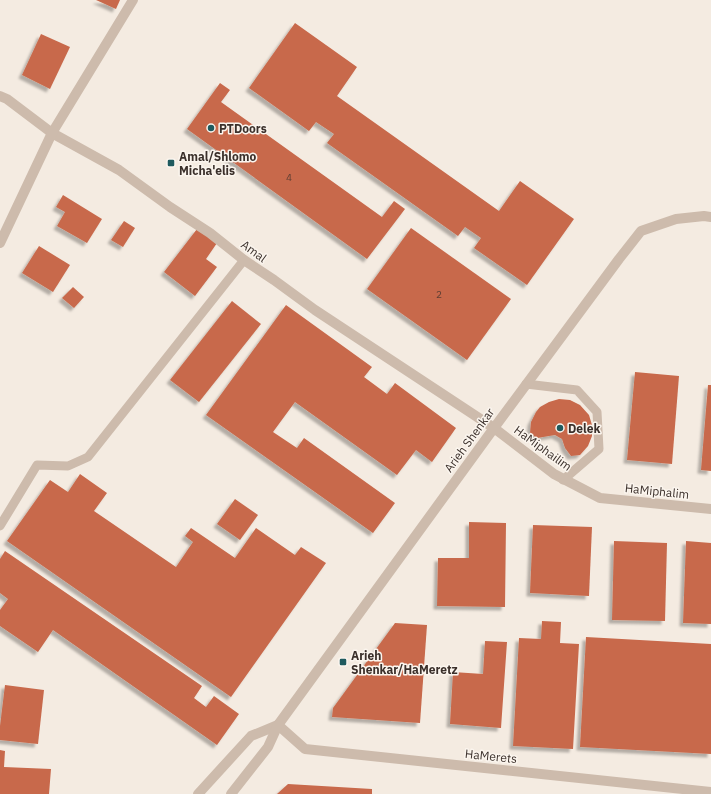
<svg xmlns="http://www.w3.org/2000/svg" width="711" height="794" font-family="'IBM Plex Sans',sans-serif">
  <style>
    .building { fill: #c8694b; filter: url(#shadow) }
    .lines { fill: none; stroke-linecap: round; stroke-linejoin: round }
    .service { stroke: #cdbbac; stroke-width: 9 }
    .minor { stroke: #cdbbac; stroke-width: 10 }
    .tertiary { stroke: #cdbbac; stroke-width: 10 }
    .poi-dot { fill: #1f5a5e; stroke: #fbf5ee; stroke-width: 1.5 }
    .labels { text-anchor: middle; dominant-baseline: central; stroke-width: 3; stroke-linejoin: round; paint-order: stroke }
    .number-label { font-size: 10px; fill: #5e3e33 }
    .poi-label { font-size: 12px; font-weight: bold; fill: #3b302b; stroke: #fbf5ee; text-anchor: start }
    .street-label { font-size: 12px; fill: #3b302b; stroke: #fbf5ee }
  </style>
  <defs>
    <filter id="shadow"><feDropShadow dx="-3.5" dy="3.5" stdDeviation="1" flood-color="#0004"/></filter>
  </defs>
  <rect width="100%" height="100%" fill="#f4ebe1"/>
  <g class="building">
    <polygon points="96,0 120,0 116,9"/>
    <polygon points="295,23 357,67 337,96 499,211 520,181 574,219 527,285 474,248 481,238 465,227 458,236 327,143 334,134 316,122 309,131 249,88"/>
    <polygon points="41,34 70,47 50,89 22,75"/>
    <polygon points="220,83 230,90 221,102 382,217 394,201 405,209 367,259 187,129"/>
    <polygon points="63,195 102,219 87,243 57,226 65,212 56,207"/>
    <polygon points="124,221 135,228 123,247 111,240"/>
    <polygon points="411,228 511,299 467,360 367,289"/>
    <polygon points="197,229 217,243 206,259 217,267 195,296 164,272"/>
    <polygon points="39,246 70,265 53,292 22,273"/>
    <polygon points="73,287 84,297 74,308 62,298"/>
    <polygon points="232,301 261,324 199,402 170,380"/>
    <polygon points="286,305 372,367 364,377 387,394 395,383 456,428 432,462 416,450 397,475 295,402 273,432 297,448 304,438 395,503 373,533 206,415"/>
    <polygon points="635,372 679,376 672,464 627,460"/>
    <polygon points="708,385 711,385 711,471 701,470"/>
    <polygon points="559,399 570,400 580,405 589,415 592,425 592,436 588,446 580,455 571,456 565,448 562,439 555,435 537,438 530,433 531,422 536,412 540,407 549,402"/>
    <polygon points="80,474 107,493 94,511 176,567 193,542 185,536 191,528 235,558 256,528 295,555 301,547 326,563 231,697 7,541 50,480 68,492"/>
    <polygon points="235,499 258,515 240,540 217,524"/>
    <polygon points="469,522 506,523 505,607 437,606 438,558 469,558"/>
    <polygon points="533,525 592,527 589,596 530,593"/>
    <polygon points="614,541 667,543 665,621 612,620"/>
    <polygon points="686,541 711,543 711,624 683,623"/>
    <polygon points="5,551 202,686 194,698 206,707 214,696 239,714 217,745 53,630 38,652 0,626 0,610 8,599 0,593 0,559"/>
    <polygon points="542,621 561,622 560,643 579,644 573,749 513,746 519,638 541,639"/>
    <polygon points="395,623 427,625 420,723 332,717 333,708"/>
    <polygon points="586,637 711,644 711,754 580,747"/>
    <polygon points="485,641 507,642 501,728 450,724 453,672 483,674"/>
    <polygon points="5,685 44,690 38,744 0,740 0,726"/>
    <polygon points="0,750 5,751 4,767 51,769 49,794 0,794"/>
    <polygon points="288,784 372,789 372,794 277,794"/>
  </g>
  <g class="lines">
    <g class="service">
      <polyline points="526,384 577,390 597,412 599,449 563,480"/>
      <polyline points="0,526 37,465 68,466 88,457 244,260"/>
    </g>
    <g class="minor">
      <polyline points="0,96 7,99 52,133 119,170 170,207 210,233 244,260 274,280 315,310 494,428 554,474 600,498 711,509"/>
      <polyline points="0,243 52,133 133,0"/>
      <polyline points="278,725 305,749 711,792"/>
    </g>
    <g class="tertiary">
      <polyline points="198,794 251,736 278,725"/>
      <polyline points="231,794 268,747 278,725 494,428 619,259 641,231 676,219 704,216 711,217"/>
    </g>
  </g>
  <g class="poi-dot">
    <circle cx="211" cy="128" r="4"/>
    <rect x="167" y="159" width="8" height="8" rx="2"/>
    <circle cx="560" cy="428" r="4"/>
    <rect x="339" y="658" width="8" height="8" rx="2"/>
  </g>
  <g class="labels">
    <g class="number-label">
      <text x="289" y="177">4</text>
      <text x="439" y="294">2</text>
    </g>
    <g class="poi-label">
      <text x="219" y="128">PTDoors</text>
      <text x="179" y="156">Amal/Shlomo<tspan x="179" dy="14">Micha'elis</tspan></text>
      <text x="568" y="428">Delek</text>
      <text x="351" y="655">Arieh<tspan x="351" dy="14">Shenkar/HaMeretz</tspan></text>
    </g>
    <g class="street-label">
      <text transform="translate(254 251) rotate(36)">Amal</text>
      <text transform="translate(469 440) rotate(-54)">Arieh Shenkar</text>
      <text transform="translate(543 448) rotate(36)">HaMiphailim</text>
      <text transform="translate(657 491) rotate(6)">HaMiphalim</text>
      <text transform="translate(491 756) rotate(6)">HaMerets</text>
    </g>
  </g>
</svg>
